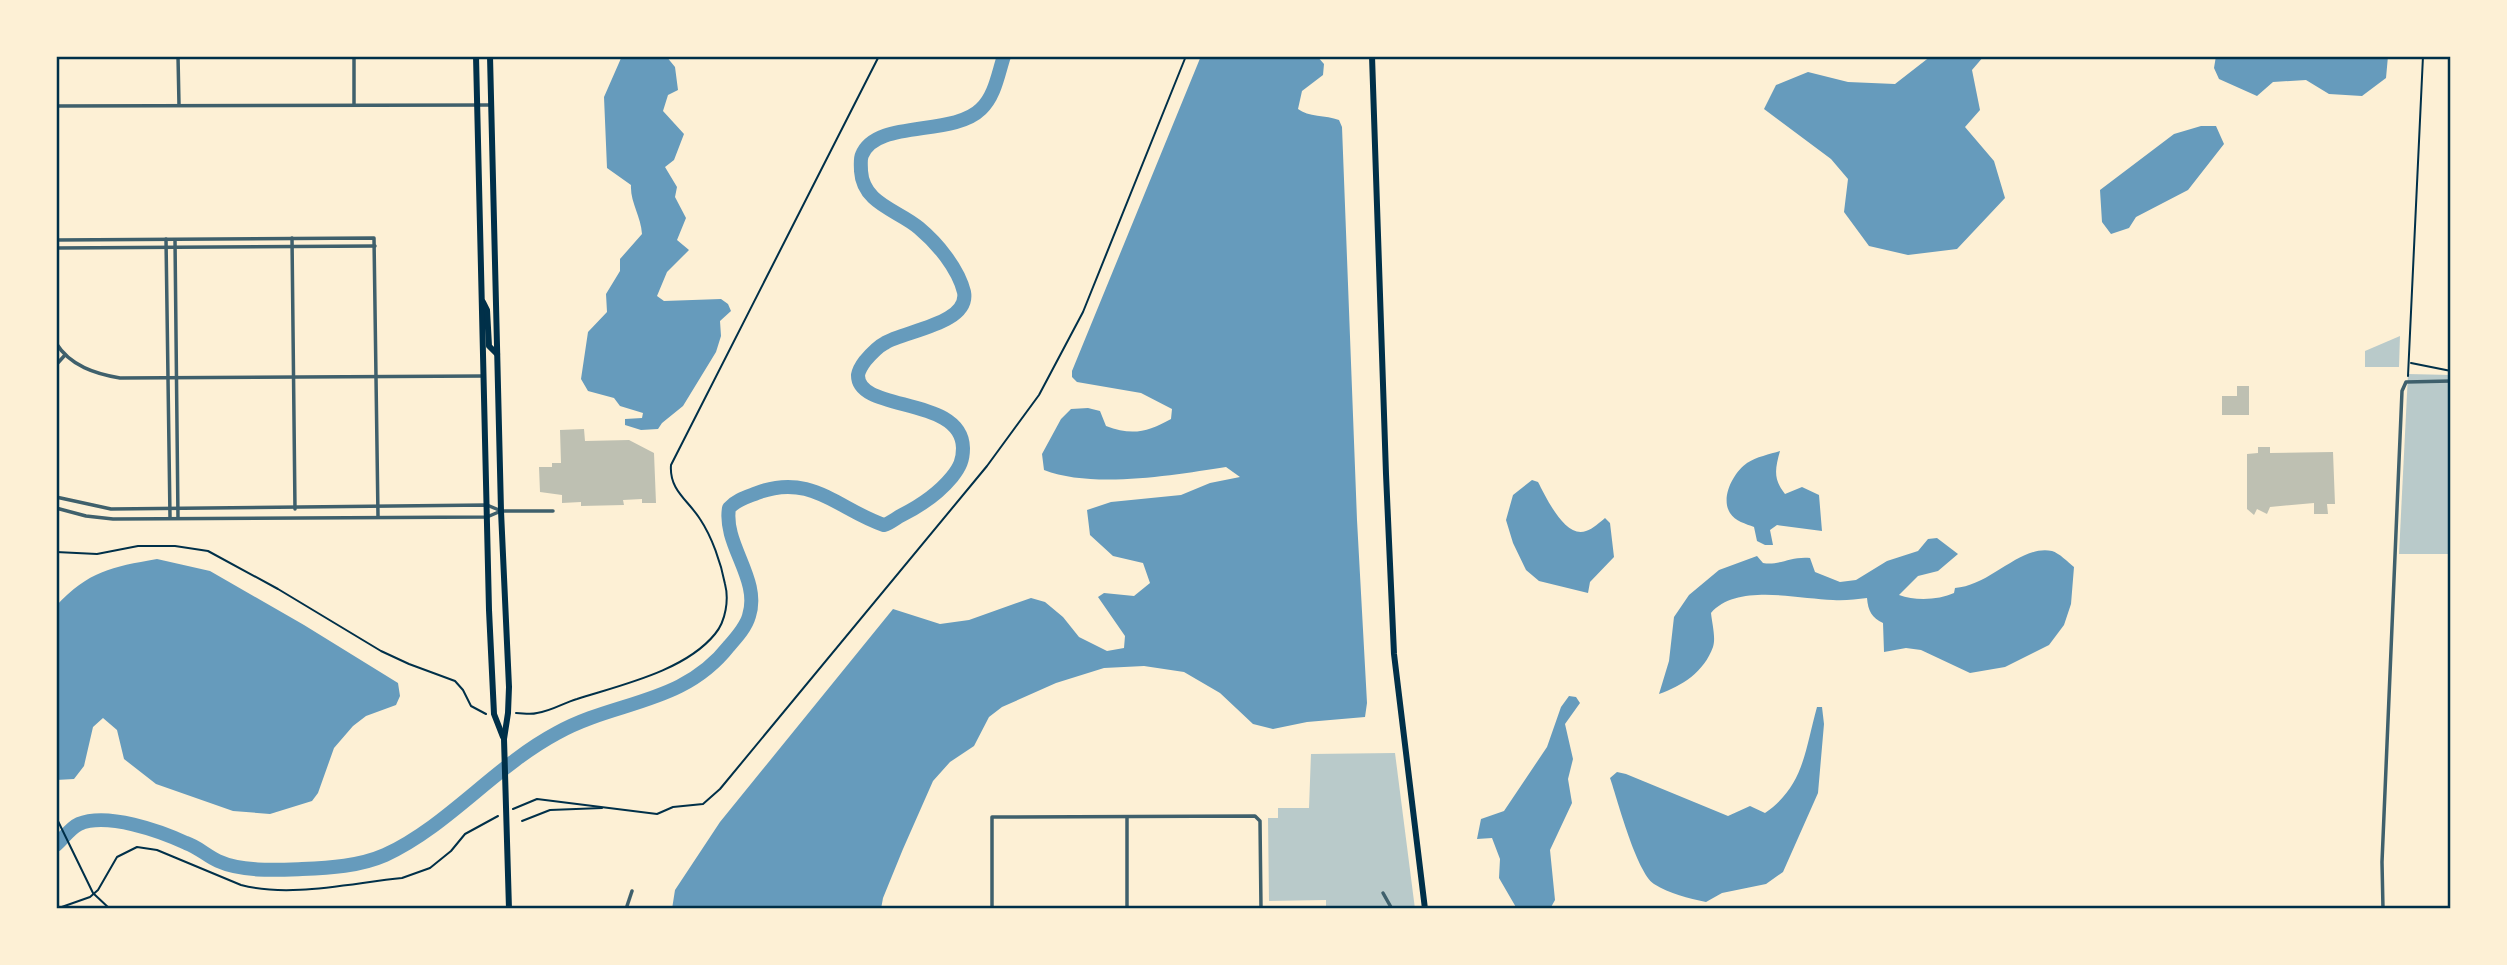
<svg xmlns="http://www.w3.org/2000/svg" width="2507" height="965" font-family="'Open Sans',sans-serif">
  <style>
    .green { fill: #b9caca }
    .water { fill: #669bbc }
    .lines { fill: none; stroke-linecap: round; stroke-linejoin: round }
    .river { stroke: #669bbc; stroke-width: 14 }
    .building { fill: #bec0b2 }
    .path { stroke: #003049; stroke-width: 2 }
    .minor { stroke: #3f606c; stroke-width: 3.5 }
    .primary { stroke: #003049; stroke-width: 6 }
    .trunk { stroke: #003049; stroke-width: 6 }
    .neatline { fill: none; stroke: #003049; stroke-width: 2.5 }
  </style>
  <rect width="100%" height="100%" fill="#fdf0d5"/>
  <g class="green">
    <polygon points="2400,336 2399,367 2365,367 2365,351"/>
    <polygon points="2408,374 2451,375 2451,554 2399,554"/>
    <polygon points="1395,753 1415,909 1326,909 1326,900 1269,901 1268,818 1278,818 1278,808 1309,808 1311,754"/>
  </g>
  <g class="water">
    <path d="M622 56H666L675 67 678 90 668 95 663 111 684 134 674 160 665 167 677 187 675 197 686 218 677 240 689 250 667 272 657 296 664 301 721 299 728 304 731 311 720 321 721 336 716 352 683 406 662 423 658 429 641 430 625 425V419L642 418 643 413 620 406 614 398 588 391 581 379 588 332 607 312 606 294 620 271V259L642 234C641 216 630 202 631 185L607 168 604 97Z"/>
    <path d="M1201 56H1317L1324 64 1323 75 1302 91 1298 109C1308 117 1326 115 1339 120L1342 127 1357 520 1367 703 1365 717 1307 722 1273 729 1253 724 1220 693 1184 672 1144 666 1104 668 1056 683 1002 707 989 717 974 746 950 762 933 781 903 849 883 898 881 909H672L675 890 720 822 893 609 940 624 969 620 1031 598 1045 602 1063 617 1079 637 1107 651 1124 648 1125 636 1098 597 1104 593 1134 596 1150 583 1143 563 1113 556 1090 535 1087 510 1111 502 1181 495 1210 483 1240 477 1226 467C1174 475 1093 489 1044 470L1042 454 1061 419 1071 409 1088 408 1100 411 1106 426C1132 436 1148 432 1171 419L1172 409 1141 393 1077 382 1072 377V371Z"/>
    <polygon points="1931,56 1984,56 1972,70 1980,110 1965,127 1994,161 2005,198 1957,249 1908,255 1869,246 1844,212 1848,179 1831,159 1764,109 1776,85 1808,72 1848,82 1895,84"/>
    <polygon points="2216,56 2388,56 2386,78 2362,96 2329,94 2306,80 2273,82 2257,96 2219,79 2214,68"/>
    <polygon points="2201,126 2216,126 2224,144 2188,190 2136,217 2129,228 2111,234 2102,222 2100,190 2174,134"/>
    <path d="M1780 451C1775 469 1773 479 1785 494L1802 487 1819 495 1822 531 1777 525 1770 530 1773 545H1765L1757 541 1754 527C1746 524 1735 521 1730 513 1720 497 1734 472 1747 463 1756 457 1770 454 1780 451Z"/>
    <path d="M1532 480 1538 482C1546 497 1565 539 1586 531 1593 529 1600 522 1605 518L1610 523 1614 557 1590 582 1588 593 1539 581 1526 570 1513 543 1506 520 1513 495Z"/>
    <path d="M1937 538 1958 554 1938 571 1918 576 1899 595C1915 601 1939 600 1954 593L1955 588C1990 586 2021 544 2052 551 2059 553 2068 562 2074 567L2071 604 2064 625 2049 645 2005 667 1970 673 1921 650 1906 648 1884 652 1883 623C1872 618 1868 611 1867 598 1856 599 1845 601 1833 600 1798 599 1737 583 1711 613 1712 623 1716 638 1713 647 1704 672 1682 686 1659 694L1669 661 1674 617 1689 595 1719 570 1757 556 1763 563C1779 566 1791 556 1810 558L1815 572 1840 582 1856 580 1887 561 1918 551 1928 539Z"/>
    <path d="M157 559 210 571 304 625 398 683 400 696 396 705 366 716 353 726 334 748 318 793 312 801 270 814 233 811 156 784 124 759 117 730 103 718 93 727 84 766 74 779 56 780V606C89 571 111 567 157 559Z"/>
    <polygon points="1569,696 1576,697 1580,703 1565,724 1573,759 1568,779 1572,803 1550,850 1555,900 1550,909 1517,909 1499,878 1500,859 1492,838 1477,839 1481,819 1504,811 1547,747 1561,707"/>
    <path d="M1817 707H1822L1824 724 1818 793 1783 872 1766 884 1722 893 1706 902C1688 898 1670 894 1654 884 1636 871 1618 801 1610 778L1617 772 1626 774 1728 816 1750 806 1765 813C1804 786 1805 750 1817 707Z"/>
  </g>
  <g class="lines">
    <path class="river" d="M56 845C63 839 70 828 79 824 107 812 160 831 186 843 198 847 207 856 218 861 242 872 277 870 302 869 330 868 360 866 385 855 448 826 495 766 557 733 616 700 683 705 729 646 737 637 746 627 749 616 761 579 723 545 729 508 736 500 747 497 757 493 811 472 839 510 884 525 891 523 896 518 902 515 922 505 938 494 952 477 960 467 963 460 963 448 962 395 857 413 858 375 859 369 862 365 865 361 871 354 877 347 885 343 904 331 970 324 964 292 958 268 937 243 919 228 898 210 863 204 861 171 861 166 860 159 862 155 876 119 953 137 981 109 995 96 998 74 1004 56"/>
  </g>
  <g class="building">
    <polygon points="2237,386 2249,386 2249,415 2222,415 2222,396 2237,396"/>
    <polygon points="584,429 585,441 629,440 654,453 656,503 642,503 642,499 623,500 624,505 581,506 581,502 562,503 562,495 540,492 539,467 552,467 552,463 561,463 560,430"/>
    <polygon points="2258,447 2270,447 2270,453 2333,452 2335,504 2327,504 2328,514 2314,514 2314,503 2270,507 2267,514 2257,509 2254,515 2247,509 2247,454 2258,453"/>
  </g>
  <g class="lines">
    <g class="path">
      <polyline points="2411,363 2451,371"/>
      <polyline points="2408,376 2423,56"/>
      <polyline points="56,552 97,554 138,546 175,546 208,551 278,589 381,651 409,664 455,681 463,690 471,706 486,714"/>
      <path d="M516 713C523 713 530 715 537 713 552 711 563 703 577 699 621 685 685 671 715 634 726 621 729 599 725 584 721 563 712 537 700 519 688 500 669 490 671 465L879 56"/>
      <polyline points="513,809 537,799 657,814 673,807 703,804 720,789 987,466 1039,395 1083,312 1186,56"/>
      <polyline points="56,817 93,893"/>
      <polyline points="522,821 550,810 602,808"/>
      <polyline points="94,894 110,909"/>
      <path d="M56 909 90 897 98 890 117 857 137 847 157 850 241 885C290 898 351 883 402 878L430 868 451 851 465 834 498 816"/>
    </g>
    <g class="minor">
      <polyline points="178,56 179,105"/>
      <polyline points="354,105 354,56"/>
      <polyline points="56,106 491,105"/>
      <polyline points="292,238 295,509"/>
      <polyline points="166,239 170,517"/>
      <polyline points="56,240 374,238 378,516"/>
      <polyline points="175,240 178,518"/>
      <polyline points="56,248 375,246"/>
      <path d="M56 343C70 366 96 374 120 378L484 376"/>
      <polyline points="56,365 65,355"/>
      <polyline points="56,497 111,509 487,505 499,510"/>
      <polyline points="56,508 86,516 113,519 487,517 501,511 553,511"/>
      <polyline points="1383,893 1392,909"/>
      <polyline points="626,909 632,891"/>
      <polyline points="992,909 992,817 1255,816 1260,821 1261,909"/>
      <polyline points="1127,909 1127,818"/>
      <polyline points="2383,909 2382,862 2402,391 2406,382 2451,381"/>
    </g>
    <polyline class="primary" points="1372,56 1386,474 1394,654 1425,909"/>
    <g class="trunk">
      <polyline points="476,56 489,610 494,714 503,737"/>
      <polyline points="490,56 501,511 509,687 508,713 504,739 509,909"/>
      <polyline points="483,302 487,310 489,346 497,354"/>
    </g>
  </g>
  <rect width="2507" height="965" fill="none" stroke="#fdf0d5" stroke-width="116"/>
  <rect x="58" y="58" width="2391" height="849" class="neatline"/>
</svg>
